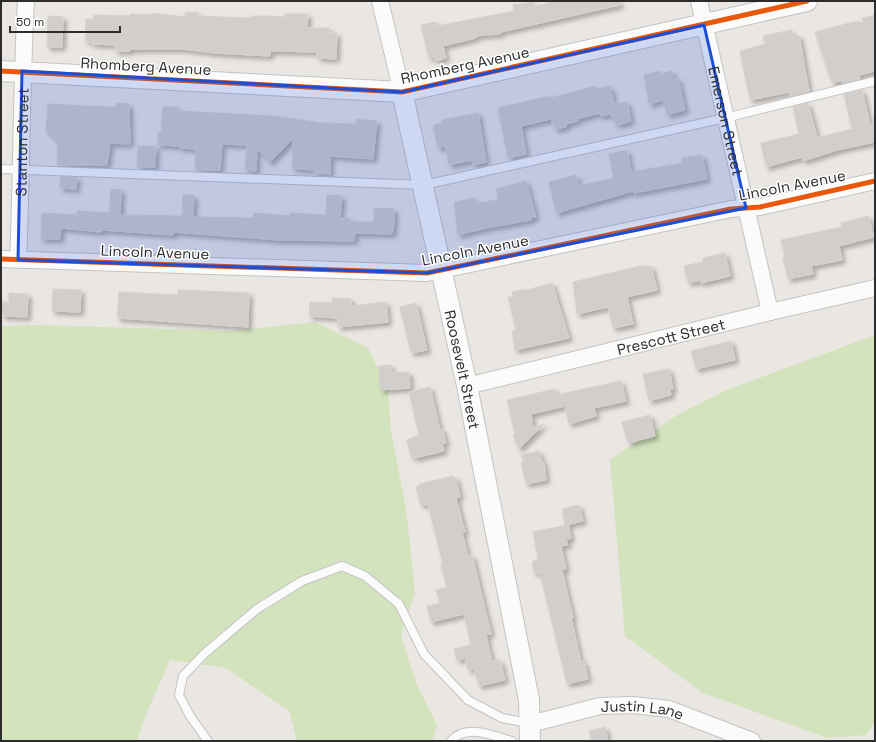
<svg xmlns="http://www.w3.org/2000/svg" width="876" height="742" font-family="'Space Grotesk',sans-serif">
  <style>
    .green { fill: #d2e3bd }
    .building { fill: #d1cecc; stroke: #d5d2ce; filter: url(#shadow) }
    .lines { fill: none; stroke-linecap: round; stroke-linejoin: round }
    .service-casing { stroke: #c4c3c3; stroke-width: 10 }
    .minor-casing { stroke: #c4c3c3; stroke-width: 18 }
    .tertiary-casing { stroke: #c4c3c3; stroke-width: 22 }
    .service { stroke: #fcfbfb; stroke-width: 8 }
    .minor { stroke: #fcfbfb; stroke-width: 16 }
    .tertiary { stroke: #fcfbfb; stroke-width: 20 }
    .cycleway-casing { stroke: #fff; stroke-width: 8 }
    .cycleway { stroke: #e8590c; stroke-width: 5 }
    .marked { fill: #1d4ed8; fill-opacity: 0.2; stroke: #1d4ed8; stroke-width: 3; stroke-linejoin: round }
    .labels { text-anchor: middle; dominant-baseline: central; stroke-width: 3; stroke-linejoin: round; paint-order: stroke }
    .street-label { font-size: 15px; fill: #2c2c2c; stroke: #fff }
  </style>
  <defs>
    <filter id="shadow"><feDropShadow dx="3.5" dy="3.5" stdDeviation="2" flood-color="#0004"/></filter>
  </defs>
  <rect width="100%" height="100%" fill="#eae6e2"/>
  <g class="green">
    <polygon points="315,322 368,348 388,389 391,432 406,509 415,592 401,636 416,683 437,725 432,741 297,741 289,711 226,668 170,660 146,714 137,741 1,741 1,326 39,325 230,331"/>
    <polygon points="875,335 875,722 866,735 828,738 703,693 625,636 610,460 679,414 727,390"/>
  </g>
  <g class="building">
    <polygon points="555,1 619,1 620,5 501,32 500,34 475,36 476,38 443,46 446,58 436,61 434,57 429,58 421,25 436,22 437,26 514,11 513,5 533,2 534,7"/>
    <polygon points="185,12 198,13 198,16 252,18 252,16 268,16 285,17 285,14 308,14 307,28 329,28 329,33 337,33 336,59 317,58 317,52 270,51 270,56 215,53 183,49 130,49 130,51 115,51 115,45 92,44 93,42 85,41 86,19 93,19 94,15 130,16 130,14 153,15 153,13 185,17"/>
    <polygon points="875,15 875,71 859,75 860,79 842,83 842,80 832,83 815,32 853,22 864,22 862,18"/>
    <polygon points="48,16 63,17 62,47 47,47"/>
    <polygon points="791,30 793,37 799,35 809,91 790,96 789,92 750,100 740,51 765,44 763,36"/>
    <polygon points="659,71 661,74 672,71 673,80 678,78 685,110 667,115 663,100 649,104 644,75"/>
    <polygon points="596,86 596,89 610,86 614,104 627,102 631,121 618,125 618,122 614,123 611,114 601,116 599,113 577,119 578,121 566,124 566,127 555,129 551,119 521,126 526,154 508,158 498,108 549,96 550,98"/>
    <polygon points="862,90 870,125 875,124 875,142 837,150 803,161 802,157 766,167 761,143 799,134 793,107 808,103 817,138 852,129 844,94"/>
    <polygon points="116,103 129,104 130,144 110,143 107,165 57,165 58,140 53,139 53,134 48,133 46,130 48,104 105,107 116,107"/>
    <polygon points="163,107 178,107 178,111 272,116 323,123 356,124 356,119 377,121 373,159 330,156 330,174 315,173 315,170 292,168 293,139 270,162 257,149 256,171 245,170 247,145 222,144 220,170 195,170 196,149 180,148 181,146 158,145 158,133 161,133"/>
    <polygon points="478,113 486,162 473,165 472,160 449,165 445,146 438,148 433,125 442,123 442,120"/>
    <polygon points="138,146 156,146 155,167 137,167"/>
    <polygon points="627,150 631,172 683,163 682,158 702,155 707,179 634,193 633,191 556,213 549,182 576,175 579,186 614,178 609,154"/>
    <polygon points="61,177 77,177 76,189 60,188"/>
    <polygon points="526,181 536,217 530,218 531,220 486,228 458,235 454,202 474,198 475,204 499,199 496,189"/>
    <polygon points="111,189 121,190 120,215 182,216 183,195 194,195 193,217 253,218 254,213 289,216 290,213 326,215 327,195 342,196 340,218 350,219 350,222 374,222 374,208 394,209 394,225 392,234 355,233 354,241 279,240 173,232 173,235 102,230 101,232 61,228 60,239 41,239 42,213 77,215 77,211 109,213"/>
    <polygon points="868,216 874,237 839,246 842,260 811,266 813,274 788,279 783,258 785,256 781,240 842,227 841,223"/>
    <polygon points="725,253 730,276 701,283 701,280 688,283 684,266 703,262 703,258"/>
    <polygon points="640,266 651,266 657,290 627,297 633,324 613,328 608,307 577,314 573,282"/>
    <polygon points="552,283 569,338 515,350 512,331 516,330 508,297 513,297 512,292 524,289 524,291"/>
    <polygon points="53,289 81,290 80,312 52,311"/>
    <polygon points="178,290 249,293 248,327 117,318 119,292 178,295"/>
    <polygon points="9,293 28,294 27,317 3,316 3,314 1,314 1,302 9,302"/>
    <polygon points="332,298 351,299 351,306 386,302 388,322 338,327 338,318 309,316 310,302 332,303"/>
    <polygon points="416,303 427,350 411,353 400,307"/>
    <polygon points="731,341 735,360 696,369 691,351"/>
    <polygon points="391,365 392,373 409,372 410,388 380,390 379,366"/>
    <polygon points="669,369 673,389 670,390 671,395 649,401 643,374"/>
    <polygon points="621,381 626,401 594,408 596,416 569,424 565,406 531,414 533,428 544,424 519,449 513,435 515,434 507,400 555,389 556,395"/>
    <polygon points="430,387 440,430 442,429 446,443 442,444 444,451 415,458 415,456 411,457 407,440 419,435 409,392"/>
    <polygon points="650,415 655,436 628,443 622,422"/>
    <polygon points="539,451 542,462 544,462 546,480 526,484 521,463 524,463 521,455"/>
    <polygon points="453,476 454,479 456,478 460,497 456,498 465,532 462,532 468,556 472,555 491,634 486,635 492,662 500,660 505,680 479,686 474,669 468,670 465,658 457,660 454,649 471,645 464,614 431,622 427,606 440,603 436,590 447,587 441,565 443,564 428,505 420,504 416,487 419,486 419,484"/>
    <polygon points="579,505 583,521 565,525 562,509"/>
    <polygon points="568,525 571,538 566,540 568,545 561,546 566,569 562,570 573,618 571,618 581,662 584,661 588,679 567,684 540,573 534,573 532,562 538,559 533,532"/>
    <polygon points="605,727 608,741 592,741 589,731"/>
  </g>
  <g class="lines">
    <g class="service-casing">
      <g id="service">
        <polyline points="1,169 424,185 725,118 875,81"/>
        <polyline points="208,741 190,716 179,695 183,676 204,654 257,609 302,581 342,566 365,576 399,604 424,654 468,700 502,718 529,723"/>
        <path d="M451 741C466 723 493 736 512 741"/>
      </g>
    </g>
    <g class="minor-casing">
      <g id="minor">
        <polyline points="380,1 402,92"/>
        <path id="s1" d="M699 1 770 312"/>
        <polyline points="1,259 427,273 731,209 760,207 875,181"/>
        <path id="s2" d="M18 260C22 173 21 87 26 1"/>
        <path id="s3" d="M467 386 770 312 875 288"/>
        <path id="s4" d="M530 724 600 706 633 705 669 709 752 741"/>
      </g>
    </g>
    <g class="tertiary-casing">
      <g id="tertiary">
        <polyline points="1,71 402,92 807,1"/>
        <path id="s5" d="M402 92 467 386 529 700 530 741"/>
      </g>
    </g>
    <use href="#service" class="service"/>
    <use href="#minor" class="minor"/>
    <use href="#tertiary" class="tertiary"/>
    <g class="cycleway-casing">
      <g id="cycleway">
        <polyline points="1,71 402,92 807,1"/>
        <polyline points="1,259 427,273 731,209 760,207 875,181"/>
      </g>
    </g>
    <use href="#cycleway" class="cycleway"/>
  </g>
  <path class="marked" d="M704 25 746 208 427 273 18 260 22 71 402 92Z"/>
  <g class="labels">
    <g class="street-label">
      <text transform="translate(465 65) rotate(-12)">Rhomberg Avenue</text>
      <text transform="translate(146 66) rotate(3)">Rhomberg Avenue</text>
      <text stroke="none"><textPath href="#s1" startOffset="123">Emerson Street</textPath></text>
      <text stroke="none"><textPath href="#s2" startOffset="118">Stanton Street</textPath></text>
      <text transform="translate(792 185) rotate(-11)">Lincoln Avenue</text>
      <text transform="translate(475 250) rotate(-11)">Lincoln Avenue</text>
      <text transform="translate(155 252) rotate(2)">Lincoln Avenue</text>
      <text stroke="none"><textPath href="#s3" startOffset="210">Prescott Street</textPath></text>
      <text stroke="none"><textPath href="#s5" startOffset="284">Roosevelt Street</textPath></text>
      <text stroke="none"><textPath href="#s4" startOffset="115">Justin Lane</textPath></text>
    </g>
  </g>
  <rect width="876" height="742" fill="none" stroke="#2c2c2c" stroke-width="4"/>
  <path d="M10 26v6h110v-6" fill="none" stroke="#2c2c2c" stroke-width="2"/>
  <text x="16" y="26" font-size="12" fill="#2c2c2c" stroke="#ffffff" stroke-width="3" paint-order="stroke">50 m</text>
</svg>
